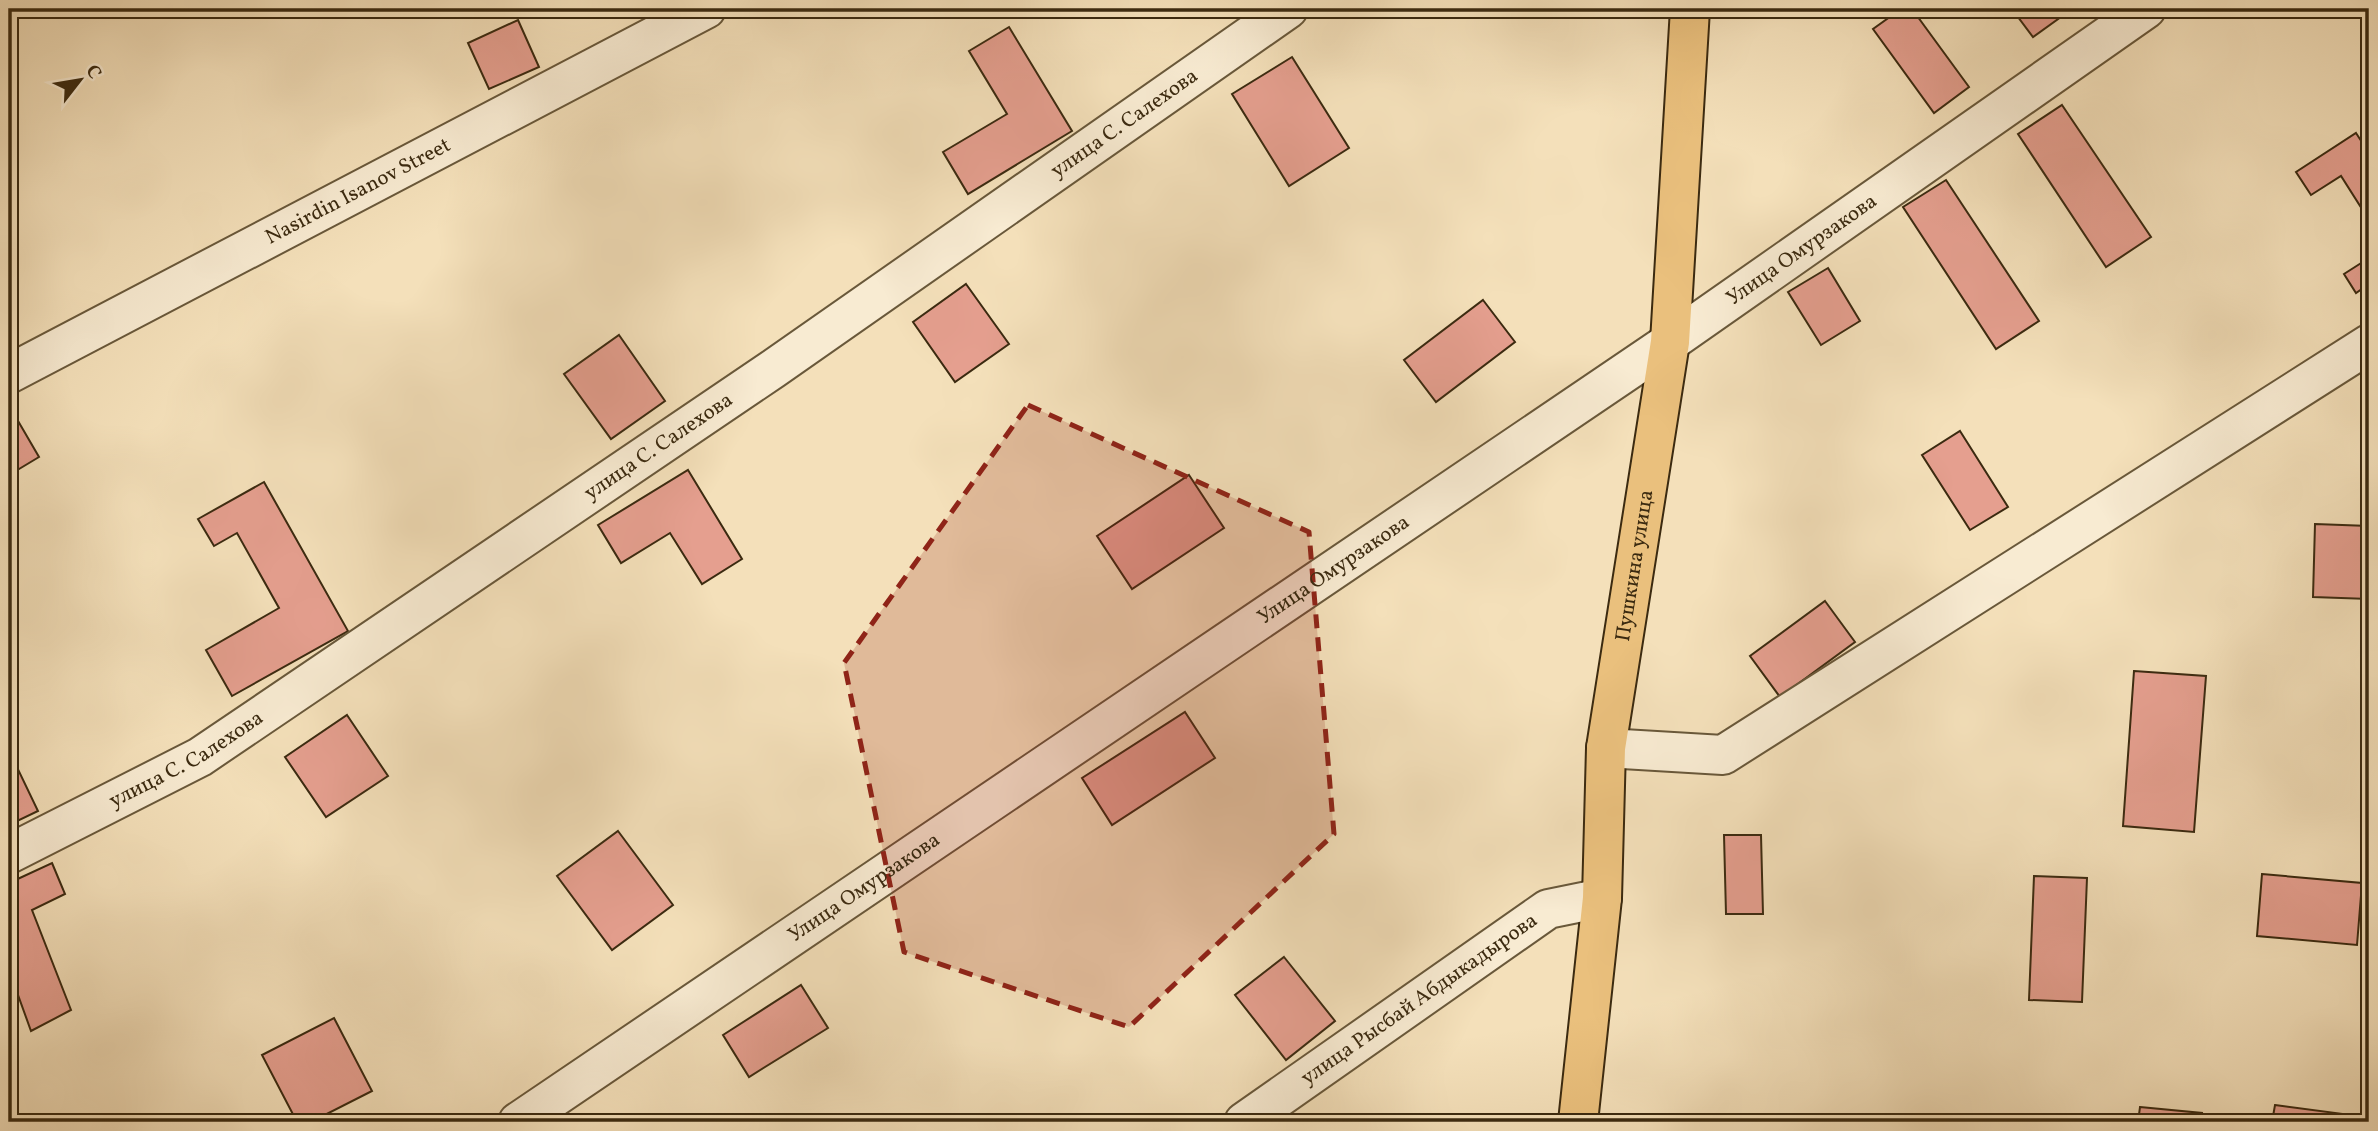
<svg xmlns="http://www.w3.org/2000/svg" width="2378" height="1131" font-family="Vollkorn,serif">
  <style>
    .building { fill: #e59f8f; stroke: #3b2a10; stroke-width: 2 }
    .lines { fill: none; stroke-linecap: round; stroke-linejoin: round }
    .street-casing { stroke: #69583a; stroke-width: 42 }
    .highway-casing { stroke: #3b2a10; stroke-width: 42 }
    .street { stroke: #f8ebd2; stroke-width: 38 }
    .highway { stroke: #eac07d; stroke-width: 38 }
    .marked { fill: #8f2418; fill-opacity: 0.2; stroke: #8f2418; stroke-width: 5; stroke-dasharray: 14 9; stroke-linejoin: round }
    .labels { text-anchor: middle; dominant-baseline: central; stroke-width: 5; stroke-linejoin: round; paint-order: stroke }
    .street-label { font-size: 21px; fill: #3b2a10; stroke: #f8ebd2 }
  </style>
  <rect width="100%" height="100%" fill="#f4e0ba"/>
  <filter id="stains"><feTurbulence type="fractalNoise" baseFrequency=".00286" numOctaves="4"/><feColorMatrix values="0 0 0 0 .2 0 0 0 0 .09 0 0 0 0 .02 0 0 0 .5 -.17"/></filter>
  <radialGradient id="worn" r=".72"><stop offset=".6" stop-color="#630" stop-opacity="0"/><stop offset="1" stop-color="#630" stop-opacity=".3"/></radialGradient>
  <g class="building">
    <polygon points="1901,9 1912,9 1969,87 1934,113 1873,29"/>
    <polygon points="2012,9 2072,9 2033,37"/>
    <polygon points="518,20 539,67 489,89 468,43"/>
    <polygon points="1009,27 1072,131 968,194 943,152 1007,114 969,51"/>
    <polygon points="1292,57 1349,148 1289,186 1232,94"/>
    <polygon points="2062,105 2151,237 2106,267 2018,134"/>
    <polygon points="2356,133 2369,153 2369,220 2341,176 2311,195 2296,172"/>
    <polygon points="1946,180 2039,321 1996,349 1903,207"/>
    <polygon points="2369,258 2369,284 2356,293 2344,274"/>
    <polygon points="1828,268 1860,321 1821,345 1788,292"/>
    <polygon points="966,284 1009,344 955,382 913,322"/>
    <polygon points="1483,300 1515,342 1436,402 1404,360"/>
    <polygon points="619,335 665,401 611,439 564,374"/>
    <polygon points="14,414 39,457 9,475 9,418"/>
    <polygon points="1960,431 2008,507 1970,530 1922,455"/>
    <polygon points="688,470 742,559 702,584 670,533 621,563 598,525"/>
    <polygon points="1189,475 1224,528 1132,589 1097,536"/>
    <polygon points="264,482 348,631 232,696 206,650 279,608 237,533 214,546 198,519"/>
    <polygon points="2315,524 2369,526 2369,599 2313,597"/>
    <polygon points="1825,601 1855,642 1780,697 1750,656"/>
    <polygon points="2134,671 2206,676 2194,832 2123,826"/>
    <polygon points="1185,712 1215,758 1112,825 1082,778"/>
    <polygon points="347,715 388,776 326,817 285,757"/>
    <polygon points="14,761 38,811 9,825 9,764"/>
    <polygon points="618,831 673,905 612,950 557,876"/>
    <polygon points="1724,835 1761,835 1763,914 1726,914"/>
    <polygon points="52,863 65,894 32,910 71,1010 31,1031 9,970 9,883"/>
    <polygon points="2262,874 2362,883 2357,945 2257,936"/>
    <polygon points="2034,876 2087,878 2082,1002 2029,1000"/>
    <polygon points="1284,957 1335,1021 1286,1060 1235,995"/>
    <polygon points="801,985 828,1028 749,1077 723,1035"/>
    <polygon points="334,1018 372,1091 311,1122 297,1122 262,1055"/>
    <polygon points="2275,1105 2351,1115 2350,1122 2272,1122"/>
    <polygon points="2140,1107 2202,1113 2201,1122 2138,1122"/>
  </g>
  <g class="lines">
    <g class="street-casing">
      <g id="street">
        <path id="s1" d="M9 374 706 9"/>
        <polyline points="1606,748 1723,755 2369,344"/>
        <path id="s2" d="M9 854 200 757 773 369 1288 9"/>
        <path id="s3" d="M518 1122 1670 342 2146 9"/>
        <path id="s4" d="M1244 1122 1548 909 1602 898"/>
      </g>
    </g>
    <g class="highway-casing">
      <g id="highway">
        <path id="s5" d="M1578 1122 1602 898 1606 748 1670 342 1690 9"/>
      </g>
    </g>
    <use href="#street" class="street"/>
    <use href="#highway" class="highway"/>
  </g>
  <path class="marked" d="M1028 405 1309 532 1334 834 1129 1027 904 952 844 663Z"/>
  <g class="labels">
    <g class="street-label">
      <text stroke="none"><textPath href="#s2" startOffset="1335">улица С. Салехова</textPath></text>
      <text stroke="none"><textPath href="#s1" startOffset="394">Nasirdin Isanov Street</textPath></text>
      <text stroke="none"><textPath href="#s3" startOffset="1552">Улица Омурзакова</textPath></text>
      <text stroke="none"><textPath href="#s2" startOffset="768">улица С. Салехова</textPath></text>
      <text stroke="none"><textPath href="#s5" startOffset="560">Пушкина улица</textPath></text>
      <text stroke="none"><textPath href="#s3" startOffset="985">Улица Омурзакова</textPath></text>
      <text stroke="none"><textPath href="#s2" startOffset="201">улица С. Салехова</textPath></text>
      <text stroke="none"><textPath href="#s3" startOffset="418">Улица Омурзакова</textPath></text>
      <text stroke="none"><textPath href="#s4" startOffset="214">улица Рысбай Абдыкадырова</textPath></text>
    </g>
  </g>
  <rect width="2378" height="1131" fill="none" stroke="#f4e0ba" stroke-width="35"/>
  <rect x="10" y="10" width="2357" height="1110" fill="none" stroke="#3b2a10" stroke-width="3.5"/>
  <rect x="18" y="18" width="2343" height="1096" fill="none" stroke="#3b2a10" stroke-width="2"/>
  <g transform="translate(80 80) rotate(59)" stroke="#f8ebd2" stroke-width="5" paint-order="stroke">
  <path d="M0-5L12 26L0 18L-12 26Z" fill="#3b2a10"/>
  <text y="-10" font-size="19" font-weight="bold" text-anchor="middle" fill="#3b2a10">С</text>
  </g>
  <rect width="100%" height="100%" filter="url(#stains)"/>
  <rect width="100%" height="100%" fill="url(#worn)"/>
</svg>
